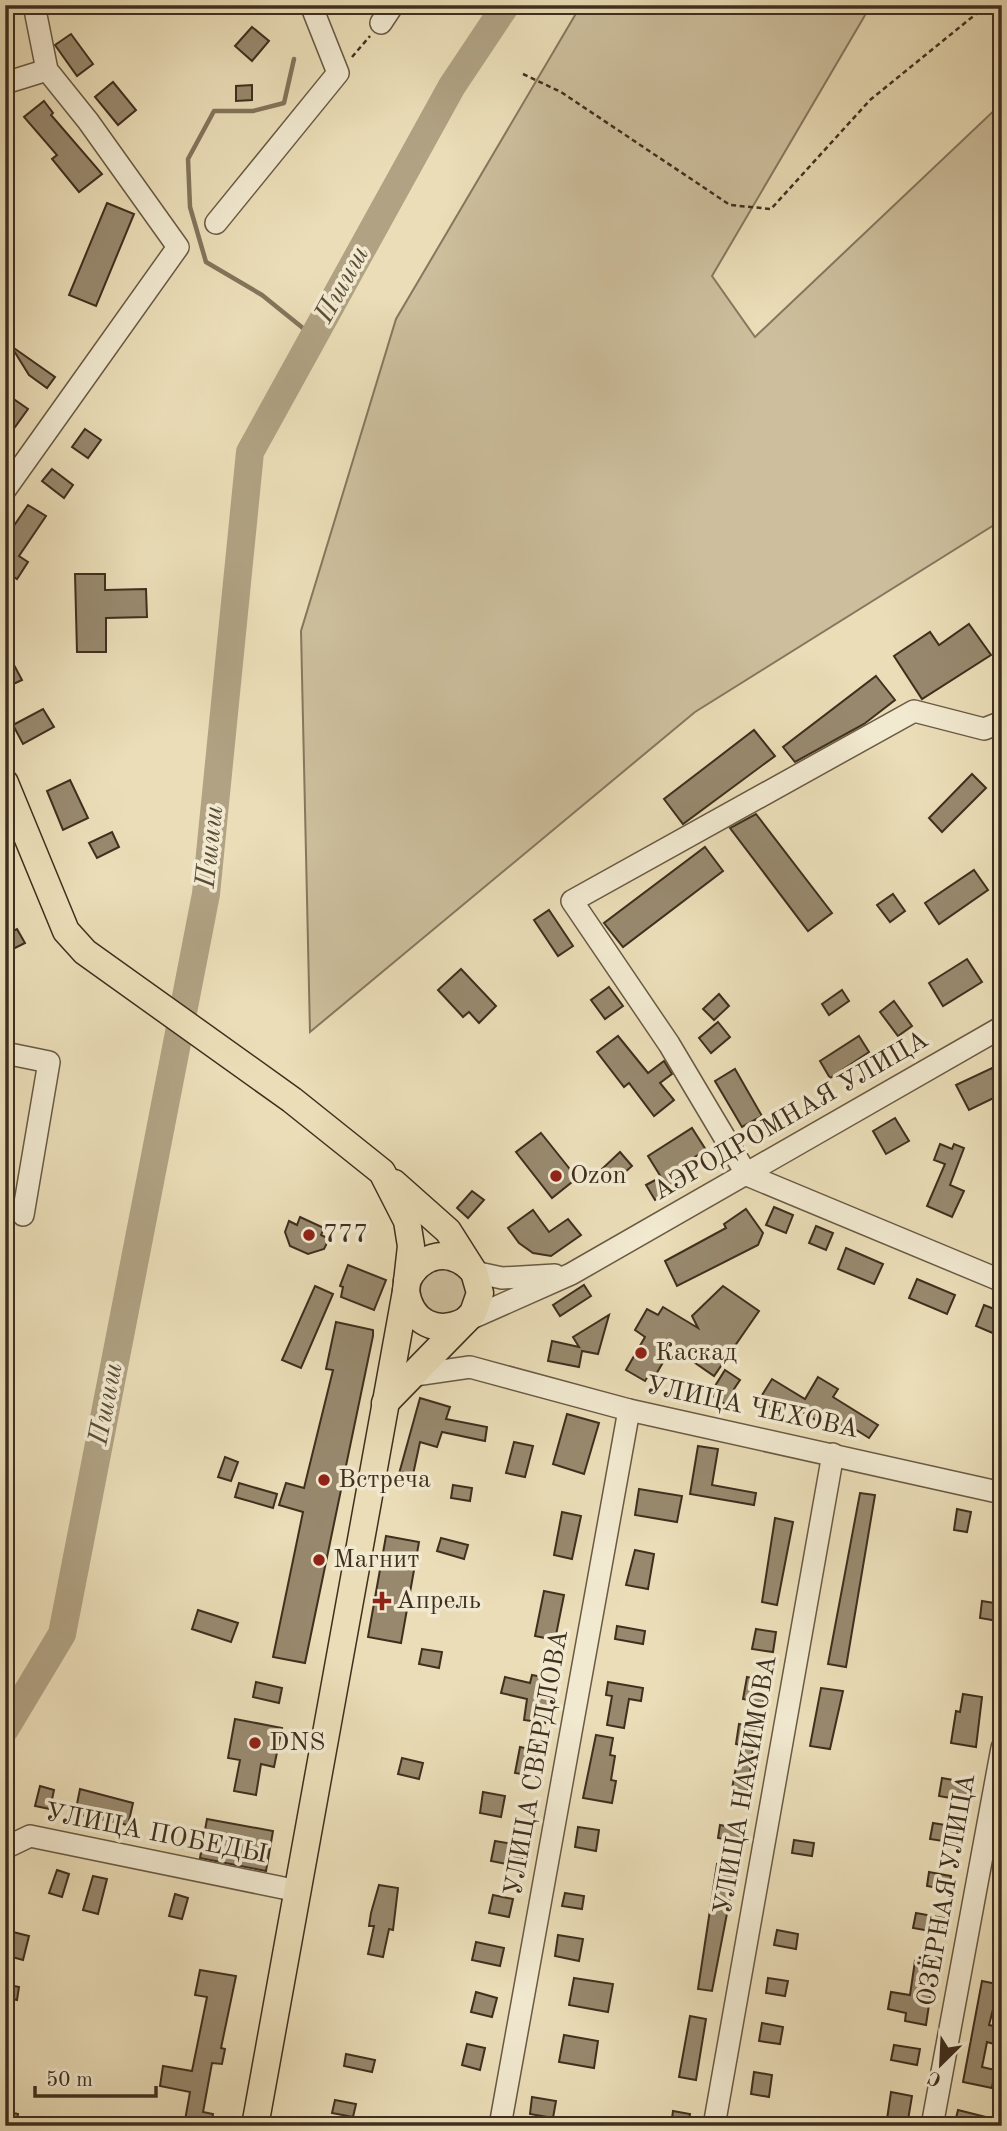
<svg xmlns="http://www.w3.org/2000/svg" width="1007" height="2131" font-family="'Old Standard TT',serif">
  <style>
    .green { fill: #cdbf9d; stroke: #86775e; stroke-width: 2 }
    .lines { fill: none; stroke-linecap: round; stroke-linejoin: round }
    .stream { stroke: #83745b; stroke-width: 4.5 }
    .river { stroke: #b0a283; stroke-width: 28 }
    .building { fill: #98896e; stroke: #3f2f1e; stroke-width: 2 }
    .minor-casing { stroke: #6a5a44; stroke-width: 24 }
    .major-casing { stroke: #3f2f1e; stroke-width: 29 }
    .path { stroke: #3f2f1e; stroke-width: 2.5; stroke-dasharray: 5 3.5; stroke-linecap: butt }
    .minor { stroke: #f1e9d0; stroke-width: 21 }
    .major { stroke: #eaddb7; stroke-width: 26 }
    .poi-dot { fill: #8f2418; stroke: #f1e9d0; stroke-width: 2.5 }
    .labels { text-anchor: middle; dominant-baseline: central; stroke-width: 7; stroke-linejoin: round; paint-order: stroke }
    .street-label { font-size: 26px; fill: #3f2f1e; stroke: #f1e9d0 }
    .poi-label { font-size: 26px; fill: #3f2f1e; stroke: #f1e9d0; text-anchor: start }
    .water-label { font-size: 28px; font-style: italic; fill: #5b4c37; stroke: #f1e9d0 }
  </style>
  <rect width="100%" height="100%" fill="#eaddb7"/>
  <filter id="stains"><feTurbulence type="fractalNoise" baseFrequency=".00286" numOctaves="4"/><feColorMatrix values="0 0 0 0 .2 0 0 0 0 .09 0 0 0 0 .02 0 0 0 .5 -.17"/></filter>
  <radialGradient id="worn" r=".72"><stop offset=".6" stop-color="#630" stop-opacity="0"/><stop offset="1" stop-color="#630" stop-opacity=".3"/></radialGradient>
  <g class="green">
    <polygon points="581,5 871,5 712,276 755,337 1002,103 1002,520 695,712 310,1032 301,631 396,319"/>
    <circle cx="444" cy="1291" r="24"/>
  </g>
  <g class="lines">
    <polyline class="stream" points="294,59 284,103 253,111 214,111 188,159 190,207 206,262 262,295 314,337"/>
    <polyline class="river" points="5,1729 62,1634 206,894 250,452 452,86 506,5"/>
  </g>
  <g class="building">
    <polygon points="252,27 269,41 252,61 235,46"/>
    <polygon points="71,34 93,64 77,76 55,45"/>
    <polygon points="113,82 136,110 118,125 95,97"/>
    <polygon points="252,85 252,100 236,101 236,86"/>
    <polygon points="44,101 53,113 51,115 102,174 79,192 52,159 57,155 24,117"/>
    <polygon points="107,203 134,214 96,306 69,295"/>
    <polygon points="11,346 55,377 47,388 29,375"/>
    <polygon points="5,393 28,409 5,441"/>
    <polygon points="85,429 101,440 88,458 72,447"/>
    <polygon points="52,469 73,485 64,498 42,481"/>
    <polygon points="28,505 46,516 19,556 28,562 17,579 8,573 5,576 5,539"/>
    <polygon points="75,574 105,574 105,590 146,589 147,617 106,618 106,652 77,652"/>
    <polygon points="969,624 991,655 922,699 894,656 930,632 939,645"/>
    <polygon points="14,665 22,680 5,688 5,669"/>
    <polygon points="876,676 895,700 864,724 795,762 783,747"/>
    <polygon points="43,709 54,727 23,744 13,725"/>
    <polygon points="754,730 775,756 683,824 664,799"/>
    <polygon points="972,774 986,788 942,832 929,818"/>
    <polygon points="70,780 88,818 63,830 47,791"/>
    <polygon points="756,814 832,913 808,931 730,828"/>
    <polygon points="112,832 119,847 97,858 89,843"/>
    <polygon points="705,847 723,871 623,947 604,923"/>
    <polygon points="974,870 988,890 939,924 925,903"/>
    <polygon points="893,894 905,911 890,922 877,905"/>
    <polygon points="549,910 573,946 558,956 534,920"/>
    <polygon points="17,929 25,943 5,953 5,935"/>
    <polygon points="967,959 982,982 943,1006 929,983"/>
    <polygon points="461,969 496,1006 479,1023 469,1012 463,1017 438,990"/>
    <polygon points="609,987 623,1006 605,1019 591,1000"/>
    <polygon points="842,990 849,1001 829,1015 822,1004"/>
    <polygon points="719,994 729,1006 714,1020 703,1009"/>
    <polygon points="894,1001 912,1026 898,1036 880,1012"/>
    <polygon points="718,1022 730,1037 711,1053 699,1038"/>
    <polygon points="618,1036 648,1073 664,1061 672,1074 660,1083 674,1100 654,1116 629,1083 624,1087 597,1052"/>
    <polygon points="859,1036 869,1052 830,1078 820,1061"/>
    <polygon points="992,1068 1002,1094 969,1110 956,1085"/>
    <polygon points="735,1069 762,1116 742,1127 715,1081"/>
    <polygon points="895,1118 909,1141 886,1154 873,1131"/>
    <polygon points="692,1128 706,1150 667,1174 675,1188 655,1200 646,1185 661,1177 648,1156"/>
    <polygon points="541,1133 577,1178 552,1198 516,1152"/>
    <polygon points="940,1144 952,1149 954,1144 964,1148 950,1185 964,1191 952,1217 927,1206 945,1164 934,1160"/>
    <polygon points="620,1152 632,1166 614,1182 602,1169"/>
    <polygon points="472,1191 484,1200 468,1218 457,1208"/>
    <polygon points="774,1207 793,1215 786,1233 766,1225"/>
    <polygon points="746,1209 763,1233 758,1245 677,1286 665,1261 726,1228 724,1224"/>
    <polygon points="533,1210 549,1232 568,1219 581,1235 551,1256 533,1253 519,1243 508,1228"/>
    <polygon points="300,1217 324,1228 321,1235 329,1239 324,1249 308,1254 290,1246 285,1232 289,1221 297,1225"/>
    <polygon points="816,1226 833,1233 826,1250 809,1243"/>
    <polygon points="846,1248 883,1264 874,1284 838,1269"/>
    <polygon points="348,1265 386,1280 374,1310 341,1297 343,1287 340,1286"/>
    <polygon points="917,1279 955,1295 947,1314 909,1298"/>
    <polygon points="584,1285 591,1296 560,1316 553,1305"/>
    <polygon points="315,1286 333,1294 301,1368 282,1360"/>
    <polygon points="723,1286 759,1311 714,1376 672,1347 655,1376 650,1373 645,1381 626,1370 645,1337 635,1330 647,1309 658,1315 663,1307 698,1328 692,1316"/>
    <polygon points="984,1305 1002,1312 1002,1337 976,1326"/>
    <polygon points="609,1315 598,1354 582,1351 579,1367 548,1361 552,1341 579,1347 573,1337"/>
    <polygon points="336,1322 373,1330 373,1336 305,1663 273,1657 303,1512 279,1505 286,1483 304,1488 333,1370 326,1369"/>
    <polygon points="725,1370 740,1380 734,1389 738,1392 728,1406 710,1394"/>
    <polygon points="818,1377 838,1389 833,1397 878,1425 869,1438 850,1426 848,1430 822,1414 817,1421 786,1402 779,1413 759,1400 772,1379 805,1399"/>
    <polygon points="420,1398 450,1407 446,1419 487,1427 485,1441 442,1432 437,1447 420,1442 411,1484 397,1481"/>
    <polygon points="567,1414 599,1423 584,1474 553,1464"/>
    <polygon points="514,1442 533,1446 525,1477 506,1473"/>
    <polygon points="698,1446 718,1449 712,1485 756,1493 754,1505 690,1494"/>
    <polygon points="225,1457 238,1462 231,1481 218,1477"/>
    <polygon points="239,1483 277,1494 273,1508 235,1497"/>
    <polygon points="453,1485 472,1488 470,1501 451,1498"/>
    <polygon points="639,1489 682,1496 677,1522 635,1515"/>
    <polygon points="860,1493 875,1495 846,1667 828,1664"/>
    <polygon points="957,1509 971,1512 967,1532 954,1530"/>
    <polygon points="562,1512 581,1516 572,1559 554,1555"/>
    <polygon points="775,1518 793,1522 777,1605 762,1602"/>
    <polygon points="386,1536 419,1542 401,1643 368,1637"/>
    <polygon points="441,1538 468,1545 464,1559 437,1551"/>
    <polygon points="635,1550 654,1554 648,1589 626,1585"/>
    <polygon points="544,1591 564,1595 555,1640 535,1636"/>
    <polygon points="982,1601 1001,1604 998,1621 980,1618"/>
    <polygon points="198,1610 238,1623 231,1642 192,1629"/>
    <polygon points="617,1626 645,1631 643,1644 615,1639"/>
    <polygon points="756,1629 776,1632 773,1652 752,1649"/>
    <polygon points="422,1649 442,1652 439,1668 419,1664"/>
    <polygon points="532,1675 553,1679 545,1723 524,1720 527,1699 501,1693 505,1677 530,1683"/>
    <polygon points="747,1677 767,1681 763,1703 743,1699"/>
    <polygon points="256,1682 282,1688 279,1703 253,1697"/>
    <polygon points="608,1682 643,1688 641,1701 629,1699 624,1728 607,1725 612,1696 606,1695"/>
    <polygon points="821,1688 843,1691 830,1749 810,1746"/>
    <polygon points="963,1694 982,1697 976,1747 951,1743 956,1711 960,1712"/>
    <polygon points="235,1719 282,1728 274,1767 261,1764 256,1795 234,1791 240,1760 228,1758"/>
    <polygon points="739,1724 755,1727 748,1791 732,1789 740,1745 736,1744"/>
    <polygon points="596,1735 613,1738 610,1755 615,1756 611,1780 616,1781 612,1803 583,1798"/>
    <polygon points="520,1747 539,1751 534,1776 515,1773"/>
    <polygon points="402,1758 423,1763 419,1779 398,1774"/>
    <polygon points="942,1778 970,1783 967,1801 939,1796"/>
    <polygon points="40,1786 54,1790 50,1809 35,1806"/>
    <polygon points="80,1789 133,1803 128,1825 75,1814"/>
    <polygon points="483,1792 505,1796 501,1817 480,1813"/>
    <polygon points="207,1819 273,1831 266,1871 200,1858"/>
    <polygon points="933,1823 958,1827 956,1843 930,1839"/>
    <polygon points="720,1825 743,1829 741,1842 718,1838"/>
    <polygon points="578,1827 599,1830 596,1851 575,1847"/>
    <polygon points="794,1840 814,1843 812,1856 792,1853"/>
    <polygon points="495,1841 525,1846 521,1867 491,1861"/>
    <polygon points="717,1864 736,1867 712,1991 698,1989"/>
    <polygon points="57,1870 69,1874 62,1897 49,1893"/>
    <polygon points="929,1872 951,1876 949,1890 927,1886"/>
    <polygon points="93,1876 107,1879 98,1914 83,1910"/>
    <polygon points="379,1885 398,1888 393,1930 389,1929 383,1957 368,1954 374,1926 369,1926 371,1913"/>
    <polygon points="565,1893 584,1896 582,1909 562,1906"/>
    <polygon points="175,1894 188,1898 182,1919 169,1916"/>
    <polygon points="493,1895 513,1899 509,1917 489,1913"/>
    <polygon points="916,1913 944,1918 942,1933 913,1928"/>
    <polygon points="5,1930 29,1936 23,1960 5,1955"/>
    <polygon points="777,1930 798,1934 796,1949 774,1945"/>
    <polygon points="558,1935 583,1939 579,1961 555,1956"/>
    <polygon points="476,1942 504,1948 500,1966 472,1960"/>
    <polygon points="915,1961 935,1964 926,2025 905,2021 906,2013 888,2009 891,1992 910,1995"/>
    <polygon points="200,1970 236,1976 221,2048 225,2049 222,2064 212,2063 203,2112 213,2114 211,2126 184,2126 190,2092 160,2086 163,2066 192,2071 207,1997 195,1995"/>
    <polygon points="574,1978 613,1984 608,2012 569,2005"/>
    <polygon points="768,1978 788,1981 785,1996 766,1993"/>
    <polygon points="982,1981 1002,1985 1000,1999 996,1998 989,2025 998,2027 994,2044 987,2042 982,2067 995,2070 992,2088 963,2082"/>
    <polygon points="5,1984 19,1987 17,2000 5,1997"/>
    <polygon points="476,1992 497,1998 492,2017 471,2012"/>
    <polygon points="690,2016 706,2019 696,2080 679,2077"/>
    <polygon points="762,2023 783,2027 780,2044 759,2041"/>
    <polygon points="564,2035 598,2041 594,2068 559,2062"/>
    <polygon points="467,2044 485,2048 480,2070 462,2065"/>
    <polygon points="894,2045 920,2049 917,2065 891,2060"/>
    <polygon points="346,2054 375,2060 372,2072 344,2066"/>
    <polygon points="754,2072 772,2075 769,2097 751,2094"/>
    <polygon points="891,2092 912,2096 907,2126 886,2126"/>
    <polygon points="532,2097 556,2101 553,2118 530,2114"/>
    <polygon points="335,2100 356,2104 353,2117 332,2113"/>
    <polygon points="958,2110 1002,2121 1002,2126 954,2126"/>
    <polygon points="5,2111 18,2114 16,2126 5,2126"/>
    <polygon points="673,2111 690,2114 688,2126 671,2126"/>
  </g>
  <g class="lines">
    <g class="minor-casing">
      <g id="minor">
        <polyline points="381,23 393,5"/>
        <polyline points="5,83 47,70"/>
        <polyline points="216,223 338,73 311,5"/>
        <polyline points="5,490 178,247 88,121 47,70 36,15 37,5"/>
        <polyline points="1002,722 984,729 914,711 572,901 669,1044 747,1175 1002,1281"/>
        <polyline points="5,1053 49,1062 23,1215"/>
        <polyline points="474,1272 502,1278 555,1275"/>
        <polyline points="465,1321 571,1274 1002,1027"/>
        <polyline points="408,1376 470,1367 629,1410 1002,1493"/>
        <polyline points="5,1848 30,1836 298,1891"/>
        <polyline points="500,2126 629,1410"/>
        <polyline points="714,2126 833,1454"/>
        <polyline points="932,2126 1002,1748"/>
      </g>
    </g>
    <g class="major-casing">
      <g id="major">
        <polyline points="5,783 66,931 85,952 292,1100 382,1172 407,1221 411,1246 406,1291 255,2126"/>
        <path d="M407 1281C421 1253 451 1247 473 1271"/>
        <path d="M406 1291C411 1323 437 1335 465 1321"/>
        <polyline points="385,1403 473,1313 480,1293 474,1272 448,1231 394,1183"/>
      </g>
    </g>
    <g class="path">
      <polyline points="352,57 370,36"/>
      <polyline points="523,74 561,92 730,205 771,209 870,100 987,5"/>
    </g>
    <use href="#minor" class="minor"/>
    <use href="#major" class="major"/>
  </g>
  <g class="poi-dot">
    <circle cx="556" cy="1176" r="7"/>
    <circle cx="309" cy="1235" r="7"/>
    <circle cx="641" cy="1353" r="7"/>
    <circle cx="324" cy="1480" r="7"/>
    <circle cx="319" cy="1560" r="7"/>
    <path d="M378.5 1590.5h7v7h7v7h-7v7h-7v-7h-7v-7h7z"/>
    <circle cx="255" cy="1743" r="7"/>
  </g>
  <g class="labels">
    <g class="street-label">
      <text transform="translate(791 1116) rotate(-30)">АЭРОДРОМНАЯ УЛИЦА</text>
      <text transform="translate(752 1408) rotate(12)">УЛИЦА ЧЕХОВА</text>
      <text transform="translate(537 1763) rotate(-80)">УЛИЦА СВЕРДЛОВА</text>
      <text transform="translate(746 1785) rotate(-80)">УЛИЦА НАХИМОВА</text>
      <text transform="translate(156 1834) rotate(11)">УЛИЦА ПОБЕДЫ</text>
      <text transform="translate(947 1890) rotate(-80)">ОЗЁРНАЯ УЛИЦА</text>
    </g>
    <g class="poi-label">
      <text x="570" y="1176">Ozon</text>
      <text x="323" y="1235">777</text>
      <text x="655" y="1353">Каскад</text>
      <text x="338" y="1480">Встреча</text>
      <text x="333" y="1560">Магнит</text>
      <text x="396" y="1601">Апрель</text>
      <text x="269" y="1743">DNS</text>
    </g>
    <g class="water-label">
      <text transform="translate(343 285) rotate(-61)">Пшиш</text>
      <text transform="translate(211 847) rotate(-84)">Пшиш</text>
      <text transform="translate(107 1404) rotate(-79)">Пшиш</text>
    </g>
  </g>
  <rect width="1007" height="2131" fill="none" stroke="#eaddb7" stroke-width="28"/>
  <rect x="7" y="7" width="993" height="2117" fill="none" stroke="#3f2f1e" stroke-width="3.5"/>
  <rect x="14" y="14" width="979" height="2103" fill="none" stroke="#3f2f1e" stroke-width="2"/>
  <g transform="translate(941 2064) rotate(204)" stroke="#f1e9d0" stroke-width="5" paint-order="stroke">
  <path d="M0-5L12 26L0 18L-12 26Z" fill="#3f2f1e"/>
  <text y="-10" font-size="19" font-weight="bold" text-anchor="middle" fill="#3f2f1e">С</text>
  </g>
  <path d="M35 2086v10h121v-10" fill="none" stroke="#3f2f1e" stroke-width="3.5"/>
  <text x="46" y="2086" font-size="21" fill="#3f2f1e" stroke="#f1e9d0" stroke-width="5" paint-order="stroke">50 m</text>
  <rect width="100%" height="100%" filter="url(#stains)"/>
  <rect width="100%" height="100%" fill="url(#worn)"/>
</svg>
